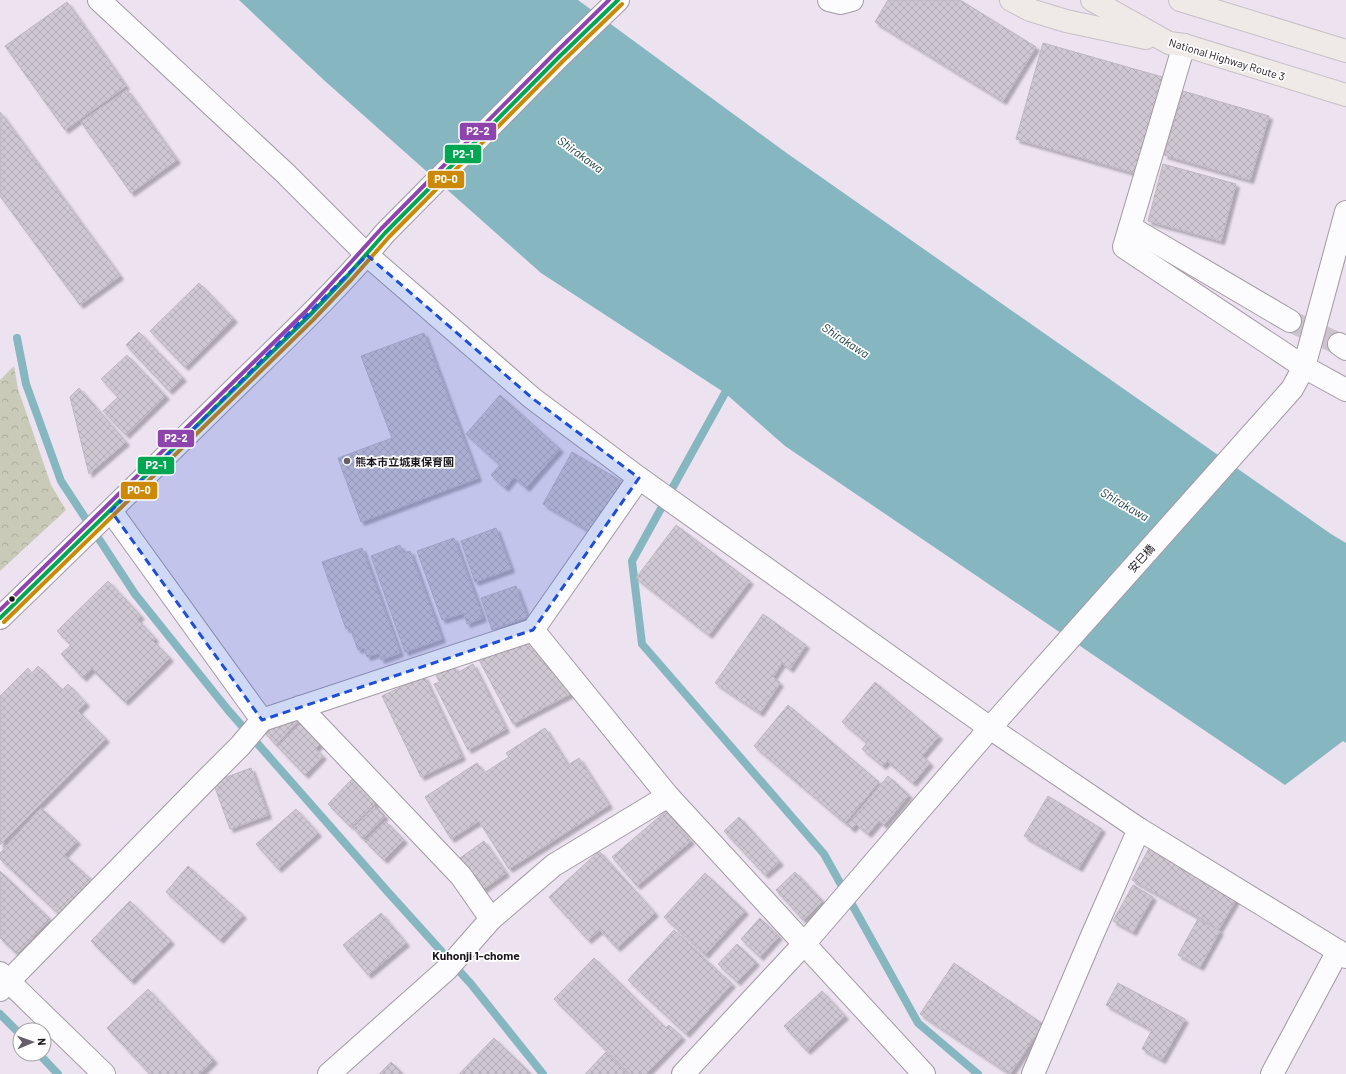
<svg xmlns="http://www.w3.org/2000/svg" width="1346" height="1074" font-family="Barlow,'Noto Sans JP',sans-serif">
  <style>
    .park { fill: url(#park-crowns) }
    .water { fill: #86b7c0 }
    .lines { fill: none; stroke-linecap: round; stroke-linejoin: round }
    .stream { stroke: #86b7c0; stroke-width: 8 }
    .building { fill: url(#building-cross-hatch); stroke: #beb7c2; filter: url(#shadow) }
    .minor-tunnel { stroke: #cdc3d0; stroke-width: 22; stroke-dasharray: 22 11; stroke-linecap: butt }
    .minor-casing { stroke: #a29aa5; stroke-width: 24 }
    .highway-casing { stroke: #c6c1c8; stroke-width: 24 }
    .minor { stroke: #fcfbfd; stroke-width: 22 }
    .highway { stroke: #efe9e7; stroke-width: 22 }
    .bus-1-casing { stroke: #fff; stroke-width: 7 }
    .bus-2-casing { stroke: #fff; stroke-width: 7 }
    .bus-3-casing { stroke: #fff; stroke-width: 7 }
    .bus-1 { stroke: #00a651; stroke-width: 4 }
    .bus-2 { stroke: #cb8906; stroke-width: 4 }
    .bus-3 { stroke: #8e44ad; stroke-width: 4 }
    .marked { fill: #1d4ed8; fill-opacity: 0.2; stroke: #1d4ed8; stroke-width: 3; stroke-dasharray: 8 5; stroke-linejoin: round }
    .poi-dot { fill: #655d68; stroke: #fff; stroke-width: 1.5 }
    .bus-dot { fill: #1c151e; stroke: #fff; stroke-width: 1.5 }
    .labels { text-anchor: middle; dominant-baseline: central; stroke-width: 3.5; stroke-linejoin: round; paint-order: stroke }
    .street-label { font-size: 11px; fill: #1c151e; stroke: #fff }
    .poi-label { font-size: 11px; font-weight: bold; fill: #1c151e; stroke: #fff; text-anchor: start }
    .water-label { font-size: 12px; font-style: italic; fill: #13393c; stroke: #fff }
    .neighbourhood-label { font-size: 12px; font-weight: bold; fill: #1c151e; stroke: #fff }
    .line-badge { stroke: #fff; stroke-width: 1.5 }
    .badge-label { font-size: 11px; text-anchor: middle; font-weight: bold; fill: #fff }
  </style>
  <defs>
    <pattern id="park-crowns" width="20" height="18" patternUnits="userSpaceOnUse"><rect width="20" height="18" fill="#c9cbb8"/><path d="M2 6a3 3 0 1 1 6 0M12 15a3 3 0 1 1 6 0" fill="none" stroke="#acad9e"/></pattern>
    <pattern id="building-cross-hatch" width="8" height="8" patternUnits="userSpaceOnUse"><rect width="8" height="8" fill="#cfc8d2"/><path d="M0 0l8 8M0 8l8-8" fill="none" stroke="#b1abb4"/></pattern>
    <filter id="shadow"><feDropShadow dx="3.5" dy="3.5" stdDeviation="1" flood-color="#0004"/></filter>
  </defs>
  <rect width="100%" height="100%" fill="#ece2f0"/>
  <polygon class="park" points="14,366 18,389 51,485 66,510 0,571 0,380"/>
  <polygon class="water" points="239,0 578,0 788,154 1331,534 1346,543 1346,743 1343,741 1285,785 785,446 725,393 541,273 326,82"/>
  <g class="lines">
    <g class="stream">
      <polyline points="17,338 26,384 61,481 135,594 228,710 387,891 471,984 543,1074"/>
      <polyline points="725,393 632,561 642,644 824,854 918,1023 978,1074"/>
      <polyline points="0,1014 20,1034"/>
      <polyline points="39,1054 58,1074"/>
    </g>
  </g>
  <g class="building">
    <polygon points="888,0 960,0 1036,47 1003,101 875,22"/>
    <polygon points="67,2 126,86 65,130 5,46"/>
    <polygon points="1043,43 1166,78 1138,174 1016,139"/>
    <polygon points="127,90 177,160 131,193 81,122"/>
    <polygon points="1183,91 1269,116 1250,180 1164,155"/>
    <polygon points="0,112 120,276 80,305 0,196"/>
    <polygon points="1163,164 1236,184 1221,241 1148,221"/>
    <polygon points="199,283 234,319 185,367 150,331"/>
    <polygon points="139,332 183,378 169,391 126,345"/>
    <polygon points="424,333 478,478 361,522 338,458 392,438 361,356"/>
    <polygon points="127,355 166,396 126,435 103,411 118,397 101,379"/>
    <polygon points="79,388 126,442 89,474 70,397"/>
    <polygon points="500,395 560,449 526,488 514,477 505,488 491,475 500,465 466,434"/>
    <polygon points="572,452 623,482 593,533 543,504"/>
    <polygon points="676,525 750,581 709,635 636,578"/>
    <polygon points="496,528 511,569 475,582 461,541"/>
    <polygon points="454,538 483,618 467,624 464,613 442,620 417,551"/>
    <polygon points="400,545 403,553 410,551 442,639 405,652 371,556"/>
    <polygon points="362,548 400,653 381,660 379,653 367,657 364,648 358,650 350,628 346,629 322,562"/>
    <polygon points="108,581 141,616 137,619 155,638 153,641 170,658 125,702 92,669 83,678 61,654 71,645 57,631"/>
    <polygon points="516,586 527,617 492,630 481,598"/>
    <polygon points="763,614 806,645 790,669 782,663 773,677 780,683 760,713 715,683"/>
    <polygon points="536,639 576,691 513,724 478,658"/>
    <polygon points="473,664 506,729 468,750 434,684 440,682 436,676 454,666 457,673"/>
    <polygon points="38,666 62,690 68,684 86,703 78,711 106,739 0,845 0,696 28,668 32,673"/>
    <polygon points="424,676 462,757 421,777 382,696"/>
    <polygon points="875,682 939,736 922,756 930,763 913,783 887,761 883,766 862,749 867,743 842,722"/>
    <polygon points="788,705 879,782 845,823 754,746"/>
    <polygon points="289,713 298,721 276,745 261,728"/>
    <polygon points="300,723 320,744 315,749 323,756 305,775 277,746"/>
    <polygon points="545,728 568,765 579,758 609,805 509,869 479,821 451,839 425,797 477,763 484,773 509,757 506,753"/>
    <polygon points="251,768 268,815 230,829 213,782"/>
    <polygon points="888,776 909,795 884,825 879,821 868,834 856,824 852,829 847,825"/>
    <polygon points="352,779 376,803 351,827 328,804"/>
    <polygon points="1048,796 1102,829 1079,868 1024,836"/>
    <polygon points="375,806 385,816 363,839 353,828"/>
    <polygon points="41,808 77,841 64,855 94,882 62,917 0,859 0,853"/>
    <polygon points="296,809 318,833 278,869 256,844"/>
    <polygon points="666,811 691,841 637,886 612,857"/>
    <polygon points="739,817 780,862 765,875 724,831"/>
    <polygon points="385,821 404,840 384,860 365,841"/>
    <polygon points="484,841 506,873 482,890 460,858"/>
    <polygon points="1152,843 1240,893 1219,929 1132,880"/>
    <polygon points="599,851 655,913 617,948 600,930 588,940 549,897"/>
    <polygon points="188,866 243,915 220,940 166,892"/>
    <polygon points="0,871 50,919 17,954 0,938"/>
    <polygon points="795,872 823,901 803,920 776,890"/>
    <polygon points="705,873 745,911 705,955 664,917"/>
    <polygon points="1133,885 1153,897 1133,932 1113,921"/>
    <polygon points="130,901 171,941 131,981 91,941"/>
    <polygon points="381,913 406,943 368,975 343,945"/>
    <polygon points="760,918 779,936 760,957 741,939"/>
    <polygon points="1198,919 1220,931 1200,967 1178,955"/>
    <polygon points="674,930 732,984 686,1034 628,980"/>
    <polygon points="737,944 756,962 737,982 718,964"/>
    <polygon points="594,958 666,1028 669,1025 682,1037 646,1074 630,1074 554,999"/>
    <polygon points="954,963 1043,1024 1010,1074 920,1014"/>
    <polygon points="1118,983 1185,1019 1162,1060 1142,1049 1152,1030 1106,1005"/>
    <polygon points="148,989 214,1060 200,1074 150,1074 107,1028"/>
    <polygon points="822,991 845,1016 807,1051 784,1026"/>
    <polygon points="494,1038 531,1074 459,1074"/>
    <polygon points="606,1052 628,1074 585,1074"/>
    <polygon points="391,1062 403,1074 379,1074"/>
  </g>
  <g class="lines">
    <polyline class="minor-tunnel" points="1290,321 1339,344"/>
    <g class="minor-casing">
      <g id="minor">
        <polyline points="99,0 285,173 367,255 532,398 639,478 990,728 1139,829 1338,951 1346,957"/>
        <polyline points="829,0 841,3 852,0"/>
        <polyline points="1184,45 1124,247 1304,367 1346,390"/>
        <polyline points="1130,227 1290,321"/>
        <polyline points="1339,344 1346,349"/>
        <polyline points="111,511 262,720"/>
        <path d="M0 618C77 544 153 469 229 394 282 342 337 291 385 233L559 57 618 0"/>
        <polyline points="533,630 668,796 924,1074"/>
        <polyline points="300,707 461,876 491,919"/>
        <polyline points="0,973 104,1074"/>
        <polyline points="0,990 206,780 240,746 262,720 533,630 639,478"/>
        <polyline points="329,1074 447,969 491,919 554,865 668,796"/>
        <polyline points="683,1074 804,944 990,728 1292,389 1304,367 1346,212"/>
        <polyline points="1033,1074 1091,938 1139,829"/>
        <polyline points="1272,1074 1338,951"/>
      </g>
    </g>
    <g class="highway-casing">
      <g id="highway">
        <polyline points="1011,0 1030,10 1066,21 1146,38"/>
        <polyline points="1092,0 1169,43 1184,45 1346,95"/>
        <polyline points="1180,0 1346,51"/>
      </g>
    </g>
    <use href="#minor" class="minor"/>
    <use href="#highway" class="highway"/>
    <g class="bus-1-casing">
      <polyline id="bus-1" points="0,618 309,316 348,275 385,233 559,57 618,0"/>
    </g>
    <g class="bus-2-casing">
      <polyline id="bus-2" points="4,622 313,320 352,279 389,237 563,61 622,4"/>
    </g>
    <g class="bus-3-casing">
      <polyline id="bus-3" points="0,610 305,312 343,271 381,229 555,53 609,0"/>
    </g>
    <use href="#bus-1" class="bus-1"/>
    <use href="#bus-2" class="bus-2"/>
    <use href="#bus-3" class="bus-3"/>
  </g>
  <path class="marked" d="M367 255 532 398 639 478 533 630 262 720 111 511Z"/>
  <circle class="poi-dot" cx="347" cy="461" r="4"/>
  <circle class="bus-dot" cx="12" cy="599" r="3.5"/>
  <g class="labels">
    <g class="street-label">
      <text transform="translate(1227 59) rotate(17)">National Highway Route 3</text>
      <text transform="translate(1141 558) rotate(-48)">安巳橋</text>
    </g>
    <g class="poi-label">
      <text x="355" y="461">熊本市立城東保育園</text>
    </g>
    <g class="water-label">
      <text transform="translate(581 154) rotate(36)">Shirakawa</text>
      <text transform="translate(846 340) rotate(33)">Shirakawa</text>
      <text transform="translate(1125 504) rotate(30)">Shirakawa</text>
    </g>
    <g class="neighbourhood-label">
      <text x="476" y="955">Kuhonji 1-chome</text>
    </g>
  </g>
  <g class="line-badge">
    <rect x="459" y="122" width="38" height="19" rx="4" fill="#8e44ad"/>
    <rect x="444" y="144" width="38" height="20" rx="4" fill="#00a651"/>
    <rect x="427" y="170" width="38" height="19" rx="4" fill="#cb8906"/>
    <rect x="157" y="429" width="38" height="19" rx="4" fill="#8e44ad"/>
    <rect x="137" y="456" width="38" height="19" rx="4" fill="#00a651"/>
    <rect x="120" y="481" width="38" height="19" rx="4" fill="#cb8906"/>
  </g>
  <g class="badge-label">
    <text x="478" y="135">P2-2</text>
    <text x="463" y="158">P2-1</text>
    <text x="446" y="183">P0-0</text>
    <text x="176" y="442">P2-2</text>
    <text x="156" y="469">P2-1</text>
    <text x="139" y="494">P0-0</text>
  </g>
  <g transform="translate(32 1042) rotate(88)"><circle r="19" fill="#ffffff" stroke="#a4a1a5"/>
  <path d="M0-3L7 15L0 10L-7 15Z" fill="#655d68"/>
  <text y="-6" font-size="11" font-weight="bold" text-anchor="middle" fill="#1c151e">N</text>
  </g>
</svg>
